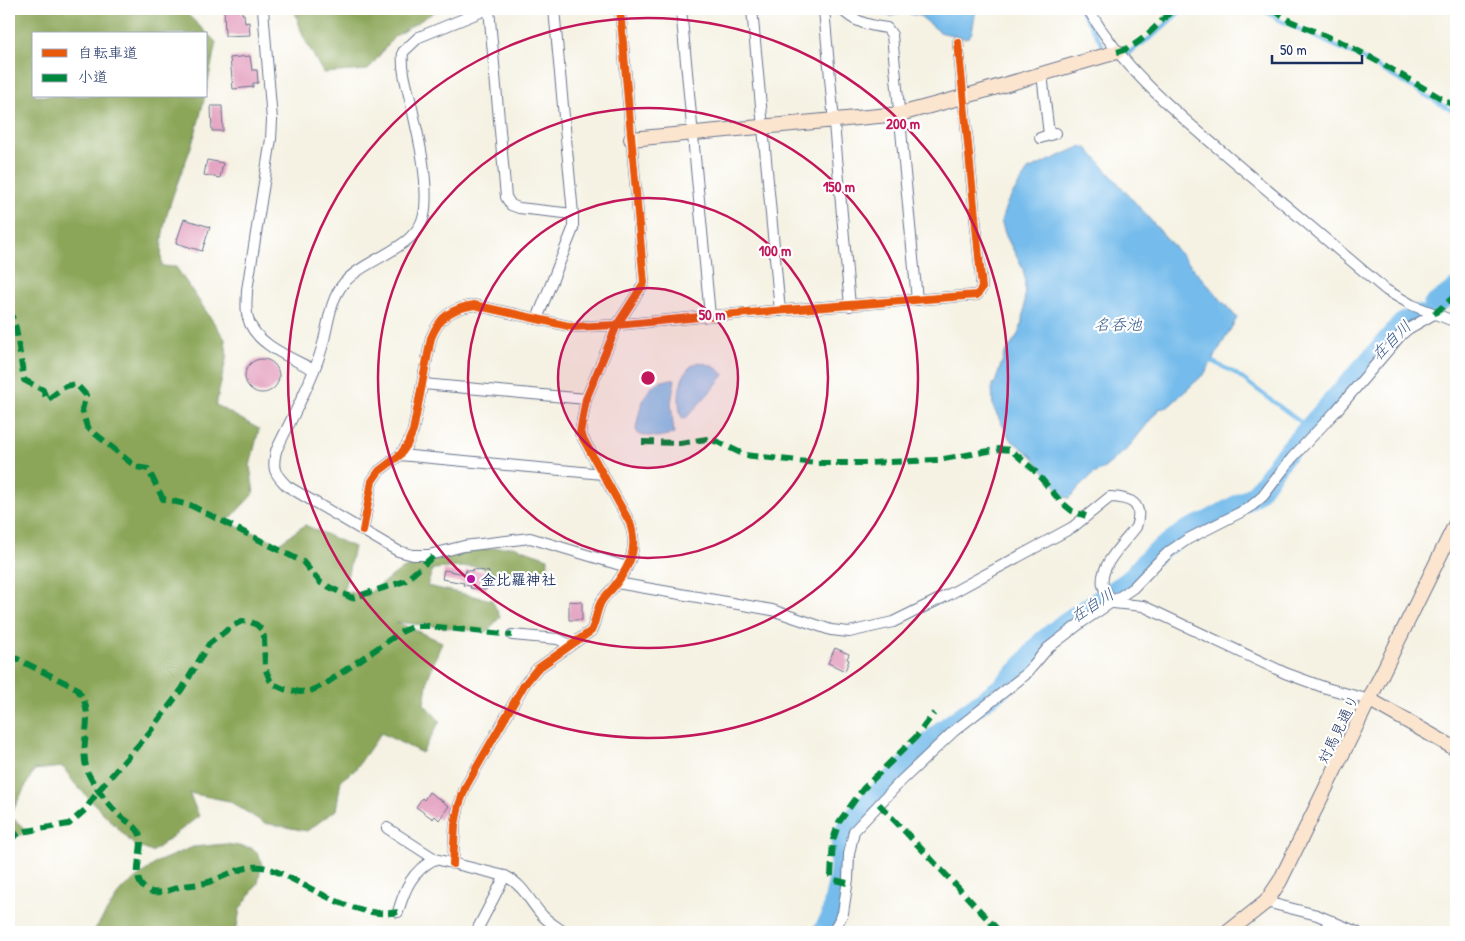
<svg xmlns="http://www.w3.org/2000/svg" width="1465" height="941" font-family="'Patrick Hand','Klee One',sans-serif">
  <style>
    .forest { fill: #8ba659; stroke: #536a5c }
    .water { fill: #74bbeb; stroke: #4875a4 }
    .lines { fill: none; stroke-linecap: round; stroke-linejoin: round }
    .stream { stroke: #74bbeb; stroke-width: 4 }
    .river { stroke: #74bbeb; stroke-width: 21 }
    .building { fill: #e39dbd }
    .street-casing { stroke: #67738d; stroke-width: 12 }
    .secondary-casing { stroke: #67738d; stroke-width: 16 }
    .street { stroke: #fff; stroke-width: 10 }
    .secondary { stroke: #fce5cf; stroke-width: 14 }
    .quiet { stroke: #00873e; stroke-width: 6; stroke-dasharray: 12 6; stroke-linecap: butt }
    .cycleway-casing { stroke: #fff; stroke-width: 11 }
    .cycleway { stroke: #e8590c; stroke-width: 8 }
    .ring { fill: none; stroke: #c2185b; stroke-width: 2.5 }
    .poi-dot { fill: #b5179e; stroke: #fff; stroke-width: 2 }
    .labels { text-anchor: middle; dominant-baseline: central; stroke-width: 4.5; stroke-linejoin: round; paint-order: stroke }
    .poi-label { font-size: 15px; font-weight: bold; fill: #1b2f5e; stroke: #fff; text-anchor: start }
    .street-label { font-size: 15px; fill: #1b2f5e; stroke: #fff }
    .water-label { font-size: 16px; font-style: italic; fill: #365988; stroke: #fff }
    .centre { fill: #c2185b; stroke: #fff; stroke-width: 2.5 }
    .ring-label { font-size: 15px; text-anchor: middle; font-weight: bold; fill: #c2185b; stroke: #fff; stroke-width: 4.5; stroke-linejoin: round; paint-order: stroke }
  </style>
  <rect width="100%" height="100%" fill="#fff"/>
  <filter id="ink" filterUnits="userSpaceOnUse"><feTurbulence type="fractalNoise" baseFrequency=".02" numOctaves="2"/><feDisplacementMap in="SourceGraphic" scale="10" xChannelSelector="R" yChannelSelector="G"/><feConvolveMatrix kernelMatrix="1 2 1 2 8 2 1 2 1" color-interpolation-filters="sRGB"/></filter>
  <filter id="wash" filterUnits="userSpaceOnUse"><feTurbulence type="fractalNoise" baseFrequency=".0096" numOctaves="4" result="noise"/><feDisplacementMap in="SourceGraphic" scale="20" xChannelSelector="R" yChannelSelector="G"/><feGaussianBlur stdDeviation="1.12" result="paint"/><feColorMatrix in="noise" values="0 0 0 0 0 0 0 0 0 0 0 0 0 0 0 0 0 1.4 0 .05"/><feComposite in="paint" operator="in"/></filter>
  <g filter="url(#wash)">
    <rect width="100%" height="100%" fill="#f5f2e3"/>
    <g class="forest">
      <path d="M9 9H182L216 42 206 92V34H34V96H205C201 111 198 126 193 141 180 181 157 222 162 266L176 267 225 339 227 355 216 405 259 429 250 466 254 493 227 522 279 543 305 525 354 547 344 591 366 595 402 569 460 552 513 546 548 558 547 578 503 581 480 566 433 569 427 586 492 600 500 617 487 632 396 622 442 642 428 678 424 704 440 721 422 753 381 733 355 770 341 780 336 810 307 831 264 823 229 801 189 793 199 816 152 852 134 845 75 784 63 767 34 770 10 816 30 833 9 837Z"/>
      <polygon points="294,9 439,9 394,37 368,70 323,73 303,36"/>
      <polygon points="225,844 252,848 258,854 262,862 258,883 240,909 236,932 93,932 121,890 157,862 193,847"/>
    </g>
    <g class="water">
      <polygon points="873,9 976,9 972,32 969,37 964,38 940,32 920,16 901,12 892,16 874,13"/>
      <polygon points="1082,146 1083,148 1086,147 1237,318 1205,373 1168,407 1159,409 1128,448 1103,469 1092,475 1069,498 1064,497 1032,456 1010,439 993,407 992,384 995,383 1005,353 1012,344 1020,331 1024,314 1025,279 1023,269 1006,236 1001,221 1007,203 1028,170"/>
      <path d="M699 362C708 364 718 367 724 375L709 393 685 419 682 418C676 402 678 368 699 362Z"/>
      <path d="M671 379H675L671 403 674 434 657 437 639 435 636 430C638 417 642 396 652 387 656 382 664 381 671 379Z"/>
    </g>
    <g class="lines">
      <g class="stream">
        <polyline points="1080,9 1102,44"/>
        <polyline points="1262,9 1279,20 1363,59 1456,113"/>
        <polyline points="1127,54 1153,36 1183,9"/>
        <polyline points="1211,361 1235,373 1302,423 1314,424"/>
      </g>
      <g class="river">
        <polyline points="1433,306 1456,289"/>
        <polyline points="823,932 831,918 839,878 842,839 849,824 861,810 943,730 1001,688 1022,667 1042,642 1065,623 1129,581 1151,556 1186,531 1209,521 1252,497 1259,490 1282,458 1402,324 1417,315"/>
      </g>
    </g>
    <g id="blocks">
      <g class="building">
        <polygon points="224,9 242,9 242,14 244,14 245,23 249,22 250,35 225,36"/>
        <polygon points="250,56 252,70 257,70 258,83 253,83 253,87 233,89 230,58"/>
        <polygon points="211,106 222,106 223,131 212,131"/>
        <polygon points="207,160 223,163 220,178 204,175"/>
        <polygon points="184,219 210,227 202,251 176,243"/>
        <circle cx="262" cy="376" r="17"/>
        <polygon points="473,569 489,572 486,590 470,588 471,586 463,585 464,583 442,579 444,570 465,574 466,570 472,571"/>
        <polygon points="569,601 582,602 582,620 569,620"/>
        <polygon points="835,648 849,654 847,659 849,660 845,671 828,663"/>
        <polygon points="429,792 449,806 439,820 435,816 433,819 416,807 422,798 424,800"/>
      </g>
    </g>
  </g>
  <g filter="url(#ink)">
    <use href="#blocks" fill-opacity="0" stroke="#67738d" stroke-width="1"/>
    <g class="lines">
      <g class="street-casing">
        <g id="street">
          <path d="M263 9 272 120 271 139 247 290C247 299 245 309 248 318 254 344 292 358 314 370"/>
          <path d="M488 9 419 37 403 52C401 71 408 89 412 108 419 140 428 175 425 209 422 248 366 257 344 283 328 301 328 332 320 354 309 388 291 419 276 451 272 469 274 473 287 486L398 551 413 555H429L464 546 530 538 627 567"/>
          <polyline points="489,9 506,197 511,205 519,208 573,214"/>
          <polyline points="681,9 710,316"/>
          <polyline points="752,9 780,311"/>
          <polyline points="824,9 850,306"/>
          <path d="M842 9C853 22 870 26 887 28L892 35 917 300"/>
          <path d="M1088 9C1126 74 1184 119 1240 167 1289 208 1337 249 1386 290L1412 305 1456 322"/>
          <polyline points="1042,74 1049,135"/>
          <polyline points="1040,138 1056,133"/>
          <polyline points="537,319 573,229 573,214 554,9"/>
          <polyline points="423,384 586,399"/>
          <polyline points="400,455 603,474"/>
          <path d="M363 531 372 481 379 471 400 455 407 445 413 431 431 338C440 316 451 309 474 305L573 327 617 325 710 316 977 295 982 288 958 42"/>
          <path d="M617 583 772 610 831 630 849 632 893 622 948 595 1073 527 1110 497C1131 498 1144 503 1136 527 1125 542 1099 565 1103 585 1104 591 1110 597 1113 603"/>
          <polyline points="1113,603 1143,606 1285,673 1326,688 1370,700"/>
          <polyline points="512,635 558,639 570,645"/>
          <path d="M387 828 435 859 505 876C524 885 529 901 542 915 548 922 557 927 564 932"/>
          <path d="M453 864 455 825 459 805 466 786 524 685 537 669 591 631C596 622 596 611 601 602 605 595 612 590 616 584 631 564 638 548 630 523L580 433 586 399 617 325 644 283 620 9"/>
          <polyline points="1266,902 1317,915 1357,932"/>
          <path d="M398 912C405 888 412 871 435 859"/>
          <polyline points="478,928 505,876"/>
          <polyline points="833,932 843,913 848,879 849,854 854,831 900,782 954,731 1025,675 1048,648 1082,622 1133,588 1156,564 1170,551 1188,539 1249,508 1263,496 1292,458 1336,411 1400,336 1408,329 1434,314"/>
          <polyline points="1321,932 1332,921"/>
        </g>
      </g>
      <g class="secondary-casing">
        <g id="secondary">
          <polyline points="631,139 900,114 963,97 1117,52"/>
          <polyline points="1370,700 1456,749"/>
          <polyline points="1228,932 1266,902 1280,881 1456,523"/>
        </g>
      </g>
      <use href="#street" class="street"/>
      <use href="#secondary" class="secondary"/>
      <g class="quiet">
        <polyline points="1272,9 1290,21 1343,43 1379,62 1456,107"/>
        <path d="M1117 52C1140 47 1157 24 1174 9"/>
        <polyline points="9,308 16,328 24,380 43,390 47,400 66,386 76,384 86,395 82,410 87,427 136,467 148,469 163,499 190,505 303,562 321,583 352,598 405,581 437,553"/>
        <polyline points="1434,314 1456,295"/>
        <polyline points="642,442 680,443 707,439 718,442 745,455 816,463 869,463 938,460 1000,449 1011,450 1034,470 1061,502 1072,511 1086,516"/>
        <path d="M9 655 76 688C100 714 75 745 89 775 96 789 108 804 119 815 125 821 137 825 140 835 145 850 127 882 149 891 158 895 170 890 179 887 187 885 196 885 205 883 225 878 245 862 267 868 277 871 288 877 298 882 325 896 366 919 398 912"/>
        <polyline points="879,804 1000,932"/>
        <polyline points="9,840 21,832 69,824 85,810 99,790 149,733 182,689 209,644 232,626 242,621 251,622 257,625 262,630 264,637 265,668 270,680 273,684 284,689 300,692 310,691 325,684 401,632 414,626 429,626 512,635"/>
        <polyline points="847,883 835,880 831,876 833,840 839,822 863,789 916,737 934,713"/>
      </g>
      <g class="cycleway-casing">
        <g id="cycleway">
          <path d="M363 531 372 481 379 471 400 455 407 445 413 431 431 338C440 316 451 309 474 305L573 327 617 325 710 316 977 295 982 288 958 42"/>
          <path d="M453 864 455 825 459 805 466 786 524 685 537 669 591 631C596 622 596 611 601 602 605 595 612 590 616 584 631 564 638 548 630 523L580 433 586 399 617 325 644 283 620 9"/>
        </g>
      </g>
      <use href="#cycleway" class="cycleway"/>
    </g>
  </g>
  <circle cx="648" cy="378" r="90" fill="#c2185b" fill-opacity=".12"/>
  <g class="ring">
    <circle cx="648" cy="378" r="90"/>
    <circle cx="648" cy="378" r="180"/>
    <circle cx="648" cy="378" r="270"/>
    <circle cx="648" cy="378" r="360"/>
  </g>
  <circle class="poi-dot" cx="471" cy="579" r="5"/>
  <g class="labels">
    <g class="poi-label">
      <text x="481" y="579">金比羅神社</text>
    </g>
    <g class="street-label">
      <text transform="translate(1338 729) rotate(-64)">対馬見通り</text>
    </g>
    <g class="water-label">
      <text x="1118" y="324">名呑池</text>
      <text transform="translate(1391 340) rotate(-45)">在自川</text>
      <text transform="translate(1092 605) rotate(-33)">在自川</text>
    </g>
  </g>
  <circle cx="648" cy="378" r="8" class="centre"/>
  <g class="ring-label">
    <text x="903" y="129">200 m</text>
    <text x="839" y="192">150 m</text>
    <text x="775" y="256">100 m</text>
    <text x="712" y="320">50 m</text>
  </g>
  <rect width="1465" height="941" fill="none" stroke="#fff" stroke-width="30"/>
  <rect x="32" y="32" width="175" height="65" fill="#ffffff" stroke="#a4acbf"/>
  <rect x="42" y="49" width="25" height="8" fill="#e8590c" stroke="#a4acbf"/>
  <text x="78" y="58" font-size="15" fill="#1b2f5e">自転車道</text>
  <rect x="42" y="74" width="25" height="8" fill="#00873e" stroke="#a4acbf"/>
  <text x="78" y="82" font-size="15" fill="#1b2f5e">小道</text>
  <path d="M1272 55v8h90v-8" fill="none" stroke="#1b2f5e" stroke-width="2.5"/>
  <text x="1280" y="55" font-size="15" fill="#1b2f5e" stroke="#ffffff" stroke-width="4" paint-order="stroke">50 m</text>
</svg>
